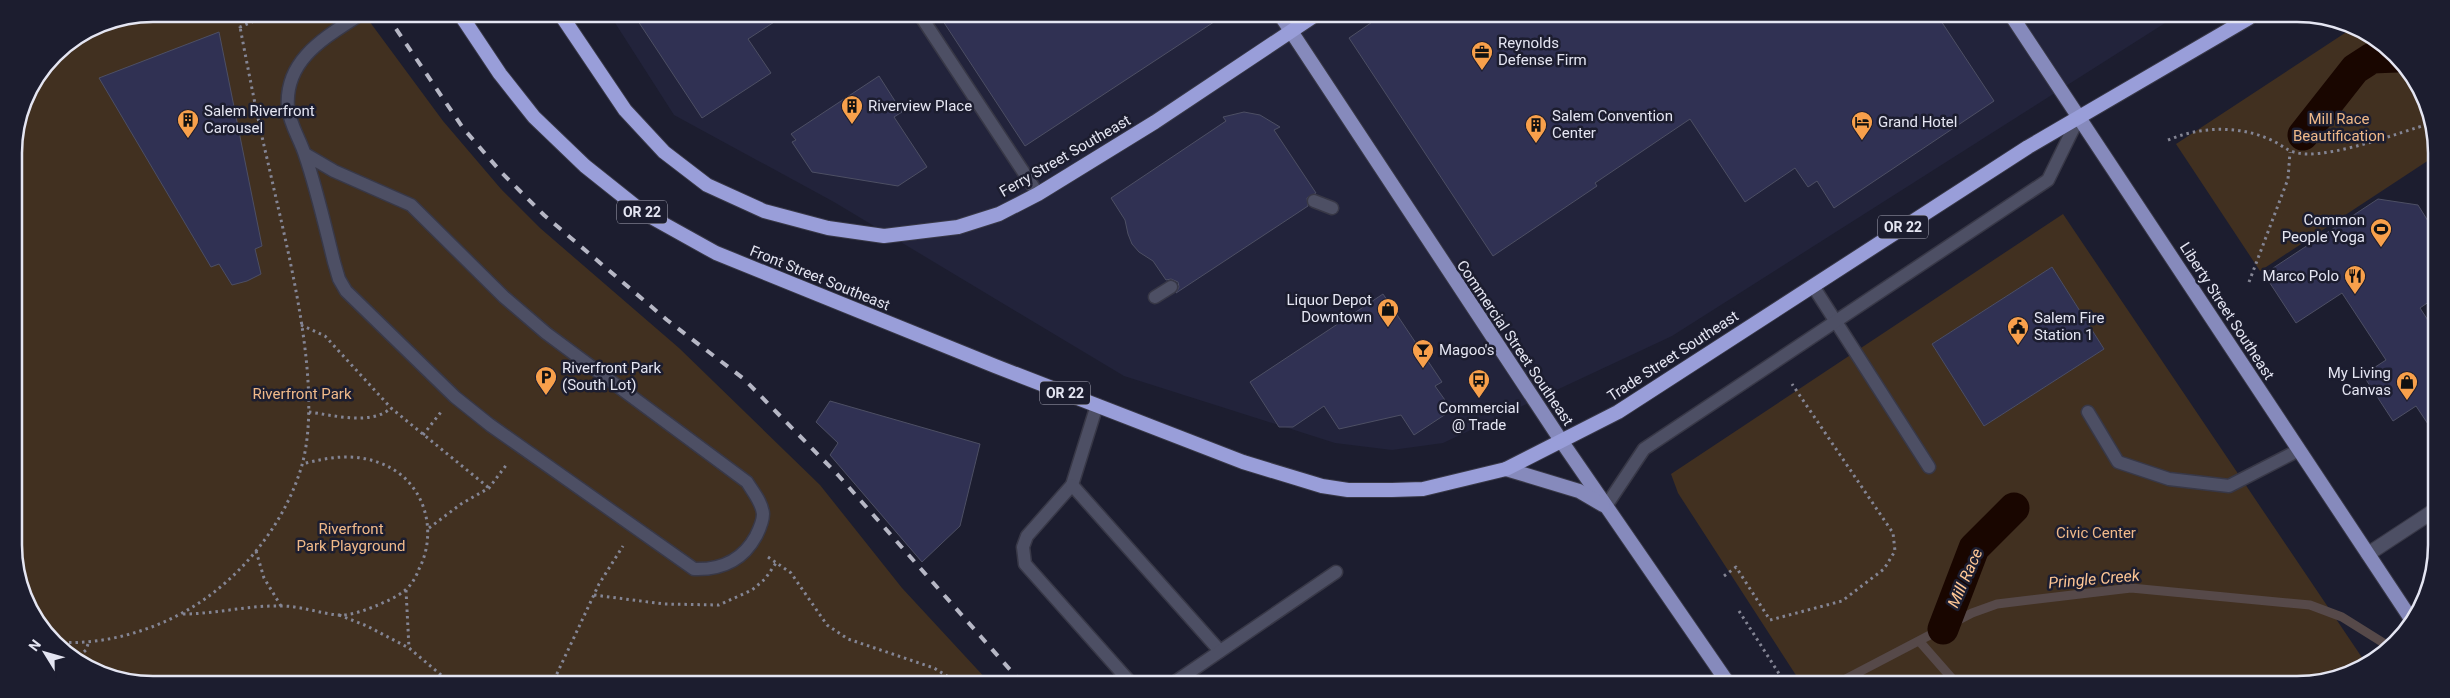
<svg xmlns="http://www.w3.org/2000/svg" width="2450" height="698" font-family="Roboto,sans-serif">
  <style>
    .built { fill: #22233b }
    .green { fill: #413020; fill-rule: evenodd }
    .lines { fill: none; stroke-linecap: round; stroke-linejoin: round }
    .stream { stroke: #564949; stroke-width: 9 }
    .canal { stroke: #190600; stroke-width: 31 }
    .building { fill: #303153; stroke: #4d4f64 }
    .service-casing { stroke: #383847; stroke-width: 15 }
    .minor-casing { stroke: #383847; stroke-width: 16 }
    .primary-casing { stroke: #383847; stroke-width: 16 }
    .trunk-casing { stroke: #383847; stroke-width: 16 }
    .path { stroke: #848594; stroke-width: 3; stroke-dasharray: 2.5 4; stroke-linecap: butt }
    .service { stroke: #4d4f64; stroke-width: 12 }
    .minor { stroke: #4d4f64; stroke-width: 14 }
    .primary { stroke: #868abc; stroke-width: 14 }
    .trunk { stroke: #999ed9; stroke-width: 14 }
    .rail { stroke: #b6b7c5; stroke-width: 4; stroke-dasharray: 9 9; stroke-linecap: butt }
    .labels { text-anchor: middle; dominant-baseline: central; stroke-width: 5; stroke-linejoin: round; paint-order: stroke }
    .shield { fill: #1c1d2f; stroke: #a8a9b8; stroke-width: 1 }
    .shield-label { font-size: 14px; font-weight: bold; fill: #e4e5f2 }
    .poi-label { font-size: 15px; fill: #e4e5f2; stroke: #1c1d2f; text-anchor: start }
    .park-label { font-size: 15px; fill: #f0b989; stroke: #1c1d2f }
    .street-label { font-size: 15px; fill: #e4e5f2; stroke: #1c1d2f }
    .water-label { font-size: 16px; font-style: italic; fill: #fec695; stroke: #1c1d2f }
    .rim { fill: none; stroke: #e4e5f2; stroke-width: 2.5 }
  </style>
  <rect width="100%" height="100%" fill="#1c1d2f"/>
  <polygon class="built" points="610,15 2173,18 1672,336 1443,443 1392,450 1335,443 1124,376 834,202 674,115"/>
  <g class="green">
    <polygon points="153,14 364,14 443,121 501,189 540,228 679,348 820,485 902,588 988,681 117,680 49,637 16,572 14,144 28,92 55,54 100,24"/>
    <polygon points="2351,29 2396,55 2434,126 2433,160 2432,158 2260,271 2176,144"/>
    <path d="M2063 214 2365 662 2306 684 1801 683 1678 493 1671 474ZM2052 267 2104 349 1984 426 1932 344Z"/>
  </g>
  <g class="lines">
    <g class="stream">
      <polyline points="1920,642 1956,683"/>
      <polyline points="1838,683 1972,613 1997,604 2131,588 2310,605 2342,617 2390,647"/>
    </g>
    <g class="canal">
      <polyline points="2303,135 2355,69 2372,58 2397,57"/>
      <polyline points="1943,629 1974,548 2014,508"/>
    </g>
  </g>
  <g class="building">
    <polygon points="634,15 785,15 748,39 771,73 702,118"/>
    <polygon points="939,15 1223,16 1025,146"/>
    <polygon points="1381,16 1939,18 1994,101 1834,208 1817,181 1808,187 1795,168 1745,202 1690,119 1595,183 1597,186 1493,256 1349,38"/>
    <polygon points="219,32 262,246 255,249 261,274 247,281 232,285 219,264 211,267 99,78"/>
    <polygon points="879,76 902,112 894,117 927,167 898,186 812,172 792,142 796,140 791,134"/>
    <polygon points="1244,112 1260,115 1280,127 1274,130 1316,193 1307,198 1308,206 1176,293 1179,287 1178,282 1171,279 1166,280 1153,261 1139,252 1132,244 1128,234 1125,220 1111,198 1226,121 1223,117"/>
    <polygon points="2378,199 2418,205 2433,229 2433,299 2420,308 2433,328 2432,430 2416,406 2393,421 2363,375 2386,360 2342,293 2296,323 2264,274"/>
    <polygon points="2052,267 2104,349 1984,426 1932,344"/>
    <polygon points="1383,294 1442,382 1435,386 1452,410 1414,435 1401,415 1339,429 1324,406 1293,427 1279,427 1250,382"/>
    <polygon points="830,401 980,444 960,526 922,562 830,455 838,443 816,422"/>
  </g>
  <g class="lines">
    <g class="service-casing">
      <g id="service">
        <polyline points="920,15 1038,194"/>
        <path d="M305 154 334 171 411 205 504 297 546 333 747 482C753 492 762 502 763 514 763 521 759 530 756 536 743 560 721 570 694 569L490 425 455 397 346 291 339 279 334 262C325 226 317 190 305 155 300 139 290 125 288 108 284 59 326 37 361 14"/>
        <polyline points="1314,201 1332,208"/>
        <polyline points="1813,286 1929,467"/>
        <polyline points="1155,297 1171,287"/>
        <polyline points="1097,405 1072,485 1027,536 1023,547 1025,564 1130,682"/>
        <polyline points="2088,412 2118,462 2169,479 2229,486 2299,450"/>
        <polyline points="1072,485 1220,651"/>
        <polyline points="1606,506 1644,449 2048,180 2079,117"/>
        <polyline points="1175,682 1336,572"/>
      </g>
    </g>
    <g class="minor-casing">
      <polyline id="minor" points="2368,554 2432,512"/>
    </g>
    <g class="primary-casing">
      <g id="primary">
        <polyline points="1281,16 1562,442 1728,683"/>
        <polyline points="2013,18 2413,622"/>
        <polyline points="1506,469 1579,491 1603,505"/>
      </g>
    </g>
    <g class="trunk-casing">
      <g id="trunk">
        <polyline points="460,14 500,74 534,117 585,166 644,213 716,253 995,366 1243,462 1322,486 1348,490 1392,490 1423,489 1506,469 1618,412 2028,147 2249,18"/>
        <polyline points="561,15 625,110 664,152 707,185 764,211 828,228 884,236 958,227 999,214 1038,194 1155,122 1314,16"/>
      </g>
    </g>
    <g class="path">
      <polyline points="236,14 240,27 271,14"/>
      <path d="M2168 140C2199 127 2237 125 2269 139 2285 146 2287 153 2306 154 2340 155 2398 133 2432 123"/>
      <polyline points="2249,282 2288,179 2290,152"/>
      <polyline points="301,325 325,336 391,408 489,488"/>
      <path d="M309 412C333 415 371 426 391 408"/>
      <polyline points="423,435 441,412"/>
      <polyline points="429,528 461,504 489,488 507,464"/>
      <polyline points="256,551 264,578 281,606"/>
      <polyline points="768,557 791,573 827,625 848,639 934,668 955,681"/>
      <polyline points="1724,576 1736,567 1770,620 1842,601 1884,569 1895,551 1893,533 1792,384"/>
      <polyline points="406,590 409,648 447,680"/>
      <polyline points="594,595 664,604 719,605 752,590 765,579 776,563"/>
      <polyline points="1739,611 1785,683"/>
      <path d="M183 614C216 614 249 605 281 606 301 606 319 613 337 615 350 616 366 610 378 605 387 601 397 597 404 591 411 586 416 577 419 569 439 530 424 479 380 463 354 453 329 457 302 464"/>
      <polyline points="339,615 367,626 409,648"/>
      <path d="M56 642C109 646 167 627 209 596 252 564 287 517 302 465 324 385 287 249 269 167 258 121 249 74 240 27"/>
      <polyline points="79,656 86,650 89,641"/>
      <polyline points="554,680 599,584 623,546"/>
      <path d="M2111 684C2127 679 2143 679 2159 684"/>
    </g>
    <use href="#service" class="service"/>
    <use href="#minor" class="minor"/>
    <use href="#primary" class="primary"/>
    <use href="#trunk" class="trunk"/>
    <polyline class="rail" points="386,14 463,128 501,172 544,215 667,320 744,379 838,475 1020,681"/>
  </g>
  <defs>
    <g id="office-pin" transform="scale(1.125)"><path d="M0 17L-7.5 6A9.5 9.5 0 1 1 7.5 6Z" fill="#f8a04b" stroke="#1c1d2f"/><path d="M-6-3h4V-5.5h4V-3h4V5H-6ZM-1-4.5V-3h2v-1.5ZM-6 0V1H6V0Z" fill="#111"/></g>
    <g id="building-pin" transform="scale(1.125)"><path d="M0 17L-7.5 6A9.5 9.5 0 1 1 7.5 6Z" fill="#f8a04b" stroke="#1c1d2f"/><path d="M-4-6H4V6H1V3H-1V6H-4ZM-2.5-4.3h1.7v1.8h-1.7ZM.8-4.3h1.7v1.8H.8ZM-2.5-1h1.7V.8h-1.7ZM.8-1h1.7V.8H.8Z" fill="#111"/></g>
    <g id="hotel-pin" transform="scale(1.125)"><path d="M0 17L-7.5 6A9.5 9.5 0 1 1 7.5 6Z" fill="#f8a04b" stroke="#1c1d2f"/><path d="M-6-4.5h1.5V1H6V5H4.5V3h-9V5H-6ZM-4 0a1.8 1.8 0 1 1 3.6 0ZM.5 0V-2.5h3Q6-2.5 6 0Z" fill="#111"/></g>
    <g id="stadium-pin" transform="scale(1.125)"><path d="M0 17L-7.5 6A9.5 9.5 0 1 1 7.5 6Z" fill="#f8a04b" stroke="#1c1d2f"/><path d="M0-5a6.5 5 0 1 0 0 10a6.5 5 0 1 0 0-10ZM-3.5-1.8h7v3.6h-7Z" fill="#111"/></g>
    <g id="restaurant-pin" transform="scale(1.125)"><path d="M0 17L-7.5 6A9.5 9.5 0 1 1 7.5 6Z" fill="#f8a04b" stroke="#1c1d2f"/><path d="M-5-6h1v4h1v-4h1v4h1v-4h1v5L-1.5 .5V6h-2V.5L-5-1ZM5-6V6H3V1.5H1.5Q1.5-4 5-6Z" fill="#111"/></g>
    <g id="shop-pin" transform="scale(1.125)"><path d="M0 17L-7.5 6A9.5 9.5 0 1 1 7.5 6Z" fill="#f8a04b" stroke="#1c1d2f"/><path d="M-5-2.5h2.3a2.7 3.5 0 0 1 5.4 0H5L5.5 6h-11ZM-1.5-2.5h3a1.5 2.3 0 0 0-3 0Z" fill="#111"/></g>
    <g id="civic-pin" transform="scale(1.125)"><path d="M0 17L-7.5 6A9.5 9.5 0 1 1 7.5 6Z" fill="#f8a04b" stroke="#1c1d2f"/><path d="M-.6-6.5H3V-4.5H.6V-3L4-1V1h2V6H-6V1h2V-1L-.6-3ZM-1.2 2.5V6h2.4V2.5Z" fill="#111"/></g>
    <g id="bar-pin" transform="scale(1.125)"><path d="M0 17L-7.5 6A9.5 9.5 0 1 1 7.5 6Z" fill="#f8a04b" stroke="#1c1d2f"/><path d="M-6-5H6L.8 .8V4.5H3.5V6h-7V4.5H-.8V.8Z" fill="#111"/></g>
    <g id="parking-pin" transform="scale(1.125)"><path d="M0 17L-7.5 6A9.5 9.5 0 1 1 7.5 6Z" fill="#f8a04b" stroke="#1c1d2f"/><path d="M-3.5-5.5H1a3.5 3.5 0 0 1 0 7H-1V5.5H-3.5ZM-1-3.4V-.6H.8a1.4 1.4 0 0 0 0-2.8Z" fill="#111"/></g>
    <g id="bus-pin" transform="scale(1.125)"><path d="M0 17L-7.5 6A9.5 9.5 0 1 1 7.5 6Z" fill="#f8a04b" stroke="#1c1d2f"/><path d="M-5-6H5V4H4V6H2V4H-2V6H-4V4H-5ZM-3.5-4V0h7V-4ZM-3.5 1.2v1.5H-2V1.2ZM2 1.2v1.5H3.5V1.2Z" fill="#111"/></g>
  </defs>
  <g fill-rule="evenodd">
    <use href="#office-pin" x="1482" y="52"/>
    <use href="#building-pin" x="852" y="106"/>
    <use href="#building-pin" x="188" y="120"/>
    <use href="#hotel-pin" x="1862" y="122"/>
    <use href="#building-pin" x="1536" y="125"/>
    <use href="#stadium-pin" x="2381" y="229"/>
    <use href="#restaurant-pin" x="2355" y="276"/>
    <use href="#shop-pin" x="1388" y="309"/>
    <use href="#civic-pin" x="2018" y="327"/>
    <use href="#bar-pin" x="1423" y="350"/>
    <use href="#parking-pin" x="546" y="377"/>
    <use href="#bus-pin" x="1479" y="380"/>
    <use href="#shop-pin" x="2407" y="382"/>
  </g>
  <g class="labels">
    <g class="shield">
      <rect x="617" y="200.5" width="50" height="23" rx="4"/>
      <rect x="1878" y="215.5" width="50" height="23" rx="4"/>
      <rect x="1040" y="381.5" width="50" height="23" rx="4"/>
    </g>
    <g class="shield-label">
      <text x="642" y="212">OR 22</text>
      <text x="1903" y="227">OR 22</text>
      <text x="1065" y="393">OR 22</text>
    </g>
    <g class="poi-label">
      <text x="1498" y="43">Reynolds<tspan x="1498" dy="17">Defense Firm</tspan></text>
      <text x="868" y="106">Riverview Place</text>
      <text x="204" y="111">Salem Riverfront<tspan x="204" dy="17">Carousel</tspan></text>
      <text x="1552" y="116">Salem Convention<tspan x="1552" dy="17">Center</tspan></text>
      <text x="1878" y="122">Grand Hotel</text>
      <text x="2365" y="220" text-anchor="end">Common<tspan x="2365" dy="17">People Yoga</tspan></text>
      <text x="2339" y="276" text-anchor="end">Marco Polo</text>
      <text x="1372" y="300" text-anchor="end">Liquor Depot<tspan x="1372" dy="17">Downtown</tspan></text>
      <text x="2034" y="318">Salem Fire<tspan x="2034" dy="17">Station 1</tspan></text>
      <text x="1439" y="350">Magoo's</text>
      <text x="562" y="368">Riverfront Park<tspan x="562" dy="17">(South Lot)</tspan></text>
      <text x="2391" y="373" text-anchor="end">My Living<tspan x="2391" dy="17">Canvas</tspan></text>
      <text x="1479" y="408" text-anchor="middle">Commercial<tspan x="1479" dy="17">@ Trade</tspan></text>
    </g>
    <g class="park-label">
      <text x="2339" y="119">Mill Race<tspan x="2339" dy="17">Beautification</tspan></text>
      <text x="302" y="394">Riverfront Park</text>
      <text x="351" y="529">Riverfront<tspan x="351" dy="17">Park Playground</tspan></text>
      <text x="2096" y="533">Civic Center</text>
    </g>
    <g class="street-label">
      <text transform="translate(1065 156) rotate(-30)">Ferry Street Southeast</text>
      <text transform="translate(820 278) rotate(22)">Front Street Southeast</text>
      <text transform="translate(2227 311) rotate(57)">Liberty Street Southeast</text>
      <text transform="translate(1515 343) rotate(56)">Commercial Street Southeast</text>
      <text transform="translate(1673 356) rotate(-33)">Trade Street Southeast</text>
    </g>
    <g class="water-label">
      <text transform="translate(1965 578) rotate(-66)">Mill Race</text>
      <text transform="translate(2094 579) rotate(-5)">Pringle Creek</text>
    </g>
  </g>
  <path d="M0 0H2450V698H0ZM153 22H2297A131 131 0 0 1 2428 153V545A131 131 0 0 1 2297 676H153A131 131 0 0 1 22 545V153A131 131 0 0 1 153 22Z" fill="#1c1d2f" fill-rule="evenodd"/>
  <path class="rim" d="M153 22H2297A131 131 0 0 1 2428 153V545A131 131 0 0 1 2297 676H153A131 131 0 0 1 22 545V153A131 131 0 0 1 153 22Z"/>
  <g transform="translate(45 653) rotate(307)" stroke="#1c1d2f" stroke-width="4" paint-order="stroke">
  <path d="M0-4L9 19L0 12L-9 19Z" fill="#e4e5f2"/>
  <text y="-8" font-size="14" font-weight="bold" text-anchor="middle" fill="#e4e5f2">N</text>
  </g>
</svg>
